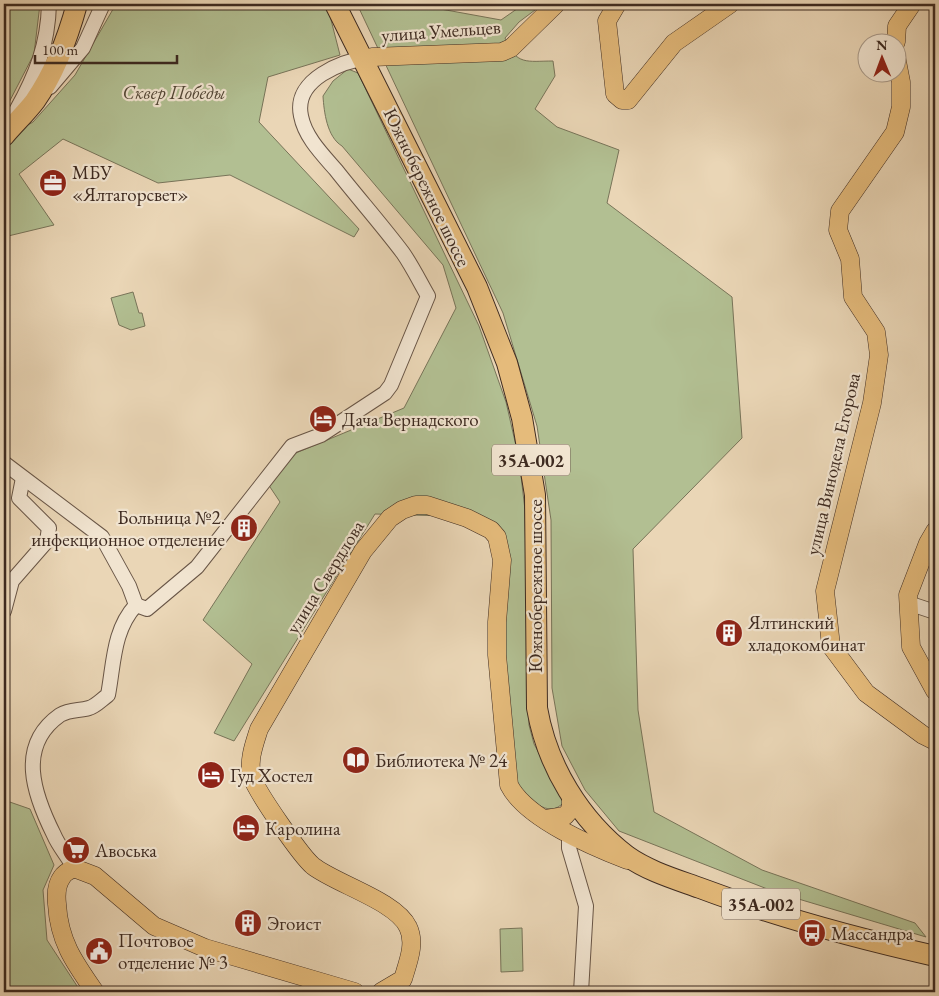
<svg xmlns="http://www.w3.org/2000/svg" width="939" height="996" font-family="'EB Garamond',serif">
  <style>
    .green { fill: #b2bf92; stroke: #787459 }
    .lines { fill: none; stroke-linecap: round; stroke-linejoin: round }
    .minor-casing { stroke: #685546; stroke-width: 16 }
    .major-casing { stroke: #3d2a20; stroke-width: 19 }
    .highway-casing { stroke: #3d2a20; stroke-width: 22 }
    .minor { stroke: #f1e4d0; stroke-width: 14 }
    .major { stroke: #e5bb7b; stroke-width: 18 }
    .highway { stroke: #e5bb7b; stroke-width: 20 }
    .labels { text-anchor: middle; dominant-baseline: central; stroke-width: 4.5; stroke-linejoin: round; paint-order: stroke }
    .shield { fill: #f1e4d0; stroke: #736255; stroke-width: 1 }
    .shield-label { font-size: 18px; font-weight: bold; fill: #3d2a20 }
    .street-label { font-size: 19px; fill: #3d2a20; stroke: #f1e4d0 }
    .park-label { font-size: 19px; font-style: italic; fill: #544837; stroke: #f1e4d0 }
    .poi-label { font-size: 19px; fill: #3d2a20; stroke: #f1e4d0; text-anchor: start }
  </style>
  <rect width="100%" height="100%" fill="#ead6b6"/>
  <filter id="stains"><feTurbulence type="fractalNoise" baseFrequency=".004" numOctaves="4"/><feColorMatrix values="0 0 0 0 .2 0 0 0 0 .09 0 0 0 0 .02 0 0 0 .5 -.17"/></filter>
  <radialGradient id="worn" r=".72"><stop offset=".6" stop-color="#630" stop-opacity="0"/><stop offset="1" stop-color="#630" stop-opacity=".3"/></radialGradient>
  <g class="green">
    <polygon points="4,4 40,4 34,54 4,112"/>
    <polygon points="116,4 324,4 330,16 340,55 268,77 259,122 359,229 354,237 230,175 158,183 63,139 19,174 54,225 4,237 4,139 33,122 75,75"/>
    <path d="M357 4H413L501 20 524 4H543L519 22 505 38C516 66 527 61 553 61L555 76 535 109 557 127 619 150 607 203 732 297 742 438 633 549 638 710 654 812 762 870 915 923 926 937 775 892 619 831 585 790 562 746 552 688 551 520 537 426 503 313Z"/>
    <path d="M348 69 358 73 479 326 506 402 519 459 525 510 529 725 534 744 562 795 564 802C548 821 527 796 515 785L500 631 506 582 483 517 375 514 234 741 214 733 252 664 203 620 280 502 268 484 291 455 404 408 456 308 443 265 342 146C327 137 324 112 323 96L333 81Z"/>
    <polygon points="133,292 139,313 142,313 145,326 131,330 119,325 111,298"/>
    <polygon points="4,735 9,736 4,772"/>
    <polygon points="4,800 30,809 54,865 43,890 47,940 81,992 4,992"/>
    <polygon points="522,928 523,971 501,972 500,929"/>
  </g>
  <g class="lines">
    <g class="minor-casing">
      <g id="minor">
        <polyline points="50,87 83,48 103,4"/>
        <path d="M16 111C36 75 48 45 49 4"/>
        <path d="M4 463 102 537 129 586 136 605C113 630 114 663 108 695 102 699 96 706 89 708 79 711 70 709 60 715 16 746 34 795 54 835 59 847 68 856 74 868"/>
        <polyline points="908,603 935,612"/>
        <path d="M136 605 147 609 197 567 292 446 321 435 385 393 391 385 428 296C420 282 412 266 403 253 382 225 358 198 336 170 322 154 305 137 301 116 293 79 342 61 371 57"/>
        <polyline points="4,611 12,581 47,541 49,528 19,498 23,478"/>
        <polyline points="569,836 569,848 586,906 581,992"/>
      </g>
    </g>
    <g class="major-casing">
      <g id="major">
        <polyline points="617,4 607,21 615,94 622,100 628,100 674,43 730,4"/>
        <polyline points="896,42 897,26 912,4"/>
        <polyline points="896,56 901,82 901,107 895,132 840,211 838,230 850,259 853,297 876,332 879,355 872,403 825,591 831,646 866,693 923,735 935,741"/>
        <polyline points="372,57 502,52 511,48 556,4"/>
        <polyline points="935,531 928,543 908,595 911,647 935,691"/>
        <polyline points="546,819 565,816 571,809 571,795"/>
        <path d="M95 992C74 962 59 941 57 904 56 895 56 885 62 877 64 873 70 870 74 868L95 876 154 926 205 948 355 992"/>
        <path d="M381 992 403 979C408 962 416 943 408 927 396 901 336 884 313 866 301 856 256 791 252 777 248 760 254 745 259 729L363 551 390 518 402 510 416 505H427L467 518 491 530 497 537 502 560 497 622V655L509 785C526 819 594 847 627 860"/>
      </g>
    </g>
    <g class="highway-casing">
      <g id="highway">
        <path d="M335 4 477 287 507 363 522 418 535 495 537 708C547 766 580 820 627 856 648 871 675 879 700 888 777 917 855 938 935 956"/>
        <path d="M4 136C14 124 26 113 35 101 55 72 68 37 77 4"/>
      </g>
    </g>
    <use href="#minor" class="minor"/>
    <use href="#major" class="major"/>
    <use href="#highway" class="highway"/>
  </g>
  <defs>
    <g id="office-disc" transform="scale(1.4375)"><circle r="9.5" fill="#8f2418" stroke="#f1e4d0"/><path d="M-6-3h4V-5.5h4V-3h4V5H-6ZM-1-4.5V-3h2v-1.5ZM-6 0V1H6V0Z" fill="#fff"/></g>
    <g id="hotel-disc" transform="scale(1.4375)"><circle r="9.5" fill="#8f2418" stroke="#f1e4d0"/><path d="M-6-4.5h1.5V1H6V5H4.5V3h-9V5H-6ZM-4 0a1.8 1.8 0 1 1 3.6 0ZM.5 0V-2.5h3Q6-2.5 6 0Z" fill="#fff"/></g>
    <g id="building-disc" transform="scale(1.4375)"><circle r="9.5" fill="#8f2418" stroke="#f1e4d0"/><path d="M-4-6H4V6H1V3H-1V6H-4ZM-2.5-4.3h1.7v1.8h-1.7ZM.8-4.3h1.7v1.8H.8ZM-2.5-1h1.7V.8h-1.7ZM.8-1h1.7V.8H.8Z" fill="#fff"/></g>
    <g id="library-disc" transform="scale(1.4375)"><circle r="9.5" fill="#8f2418" stroke="#f1e4d0"/><path d="M-6-4Q-3-5.5-.7-3.5V5Q-3 3-6 4ZM6-4Q3-5.5 .7-3.5V5Q3 3 6 4Z" fill="#fff"/></g>
    <g id="supermarket-disc" transform="scale(1.4375)"><circle r="9.5" fill="#8f2418" stroke="#f1e4d0"/><path d="M-6-5.5h2.5l.6 2H6L4.5 2H-2.5L-4.4-4H-6ZM-1.5 3.2a1.3 1.3 0 1 0 .1 0ZM3 3.2a1.3 1.3 0 1 0 .1 0Z" fill="#fff"/></g>
    <g id="bus-disc" transform="scale(1.4375)"><circle r="9.5" fill="#8f2418" stroke="#f1e4d0"/><path d="M-5-6H5V4H4V6H2V4H-2V6H-4V4H-5ZM-3.5-4V0h7V-4ZM-3.5 1.2v1.5H-2V1.2ZM2 1.2v1.5H3.5V1.2Z" fill="#fff"/></g>
    <g id="civic-disc" transform="scale(1.4375)"><circle r="9.5" fill="#8f2418" stroke="#f1e4d0"/><path d="M-.6-6.5H3V-4.5H.6V-3L4-1V1h2V6H-6V1h2V-1L-.6-3ZM-1.2 2.5V6h2.4V2.5Z" fill="#fff"/></g>
  </defs>
  <g fill-rule="evenodd">
    <use href="#office-disc" x="53" y="183"/>
    <use href="#hotel-disc" x="323" y="419"/>
    <use href="#building-disc" x="244" y="528"/>
    <use href="#building-disc" x="729" y="633"/>
    <use href="#library-disc" x="356" y="760"/>
    <use href="#hotel-disc" x="211" y="775"/>
    <use href="#hotel-disc" x="246" y="828"/>
    <use href="#supermarket-disc" x="76" y="850"/>
    <use href="#building-disc" x="248" y="923"/>
    <use href="#bus-disc" x="812" y="933"/>
    <use href="#civic-disc" x="99" y="951"/>
  </g>
  <g class="labels">
    <g class="shield">
      <rect x="492" y="444.5" width="78" height="31" rx="4"/>
      <rect x="722" y="888.5" width="78" height="31" rx="4"/>
    </g>
    <g class="shield-label">
      <text x="531" y="460">35А-002</text>
      <text x="761" y="904">35А-002</text>
    </g>
    <g class="street-label">
      <text transform="translate(441 31) rotate(-4)">улица Умельцев</text>
      <text transform="translate(427 187) rotate(64)">Южнобережное шоссе</text>
      <text transform="translate(833 464) rotate(-77)">улица Винодела Егорова</text>
      <text transform="translate(325 577) rotate(-58)">улица Свердлова</text>
      <text transform="translate(535 586) rotate(-90)">Южнобережное шоссе</text>
    </g>
    <g class="park-label">
      <text x="174" y="92">Сквер Победы</text>
    </g>
    <g class="poi-label">
      <text x="72" y="172">МБУ<tspan x="72" dy="22">«Ялтагорсвет»</tspan></text>
      <text x="342" y="419">Дача Вернадского</text>
      <text x="225" y="517" text-anchor="end">Больница №2.<tspan x="225" dy="22">инфекционное отделение</tspan></text>
      <text x="748" y="622">Ялтинский<tspan x="748" dy="22">хладокомбинат</tspan></text>
      <text x="375" y="760">Библиотека № 24</text>
      <text x="230" y="775">Гуд Хостел</text>
      <text x="265" y="828">Каролина</text>
      <text x="95" y="850">Авоська</text>
      <text x="267" y="923">Эгоист</text>
      <text x="831" y="933">Массандра</text>
      <text x="118" y="940">Почтовое<tspan x="118" dy="22">отделение № 3</tspan></text>
    </g>
  </g>
  <rect width="939" height="996" fill="none" stroke="#ead6b6" stroke-width="20"/>
  <rect x="5" y="5" width="929" height="986" fill="none" stroke="#3d2a20" stroke-width="2.5"/>
  <rect x="10" y="10" width="919" height="976" fill="none" stroke="#3d2a20"/>
  <g transform="translate(882 58) rotate(359)"><circle r="24" fill="#f1e4d0" stroke="#a99a8a"/>
  <path d="M0-4L9 19L0 12L-9 19Z" fill="#8f2418"/>
  <text y="-8" font-size="14" font-weight="bold" text-anchor="middle" fill="#3d2a20">N</text>
  </g>
  <path d="M35 55v8h142v-8" fill="none" stroke="#3d2a20" stroke-width="2.5"/>
  <text x="42" y="55" font-size="15" fill="#3d2a20" stroke="#f1e4d0" stroke-width="4" paint-order="stroke">100 m</text>
  <rect width="100%" height="100%" filter="url(#stains)"/>
  <rect width="100%" height="100%" fill="url(#worn)"/>
</svg>
